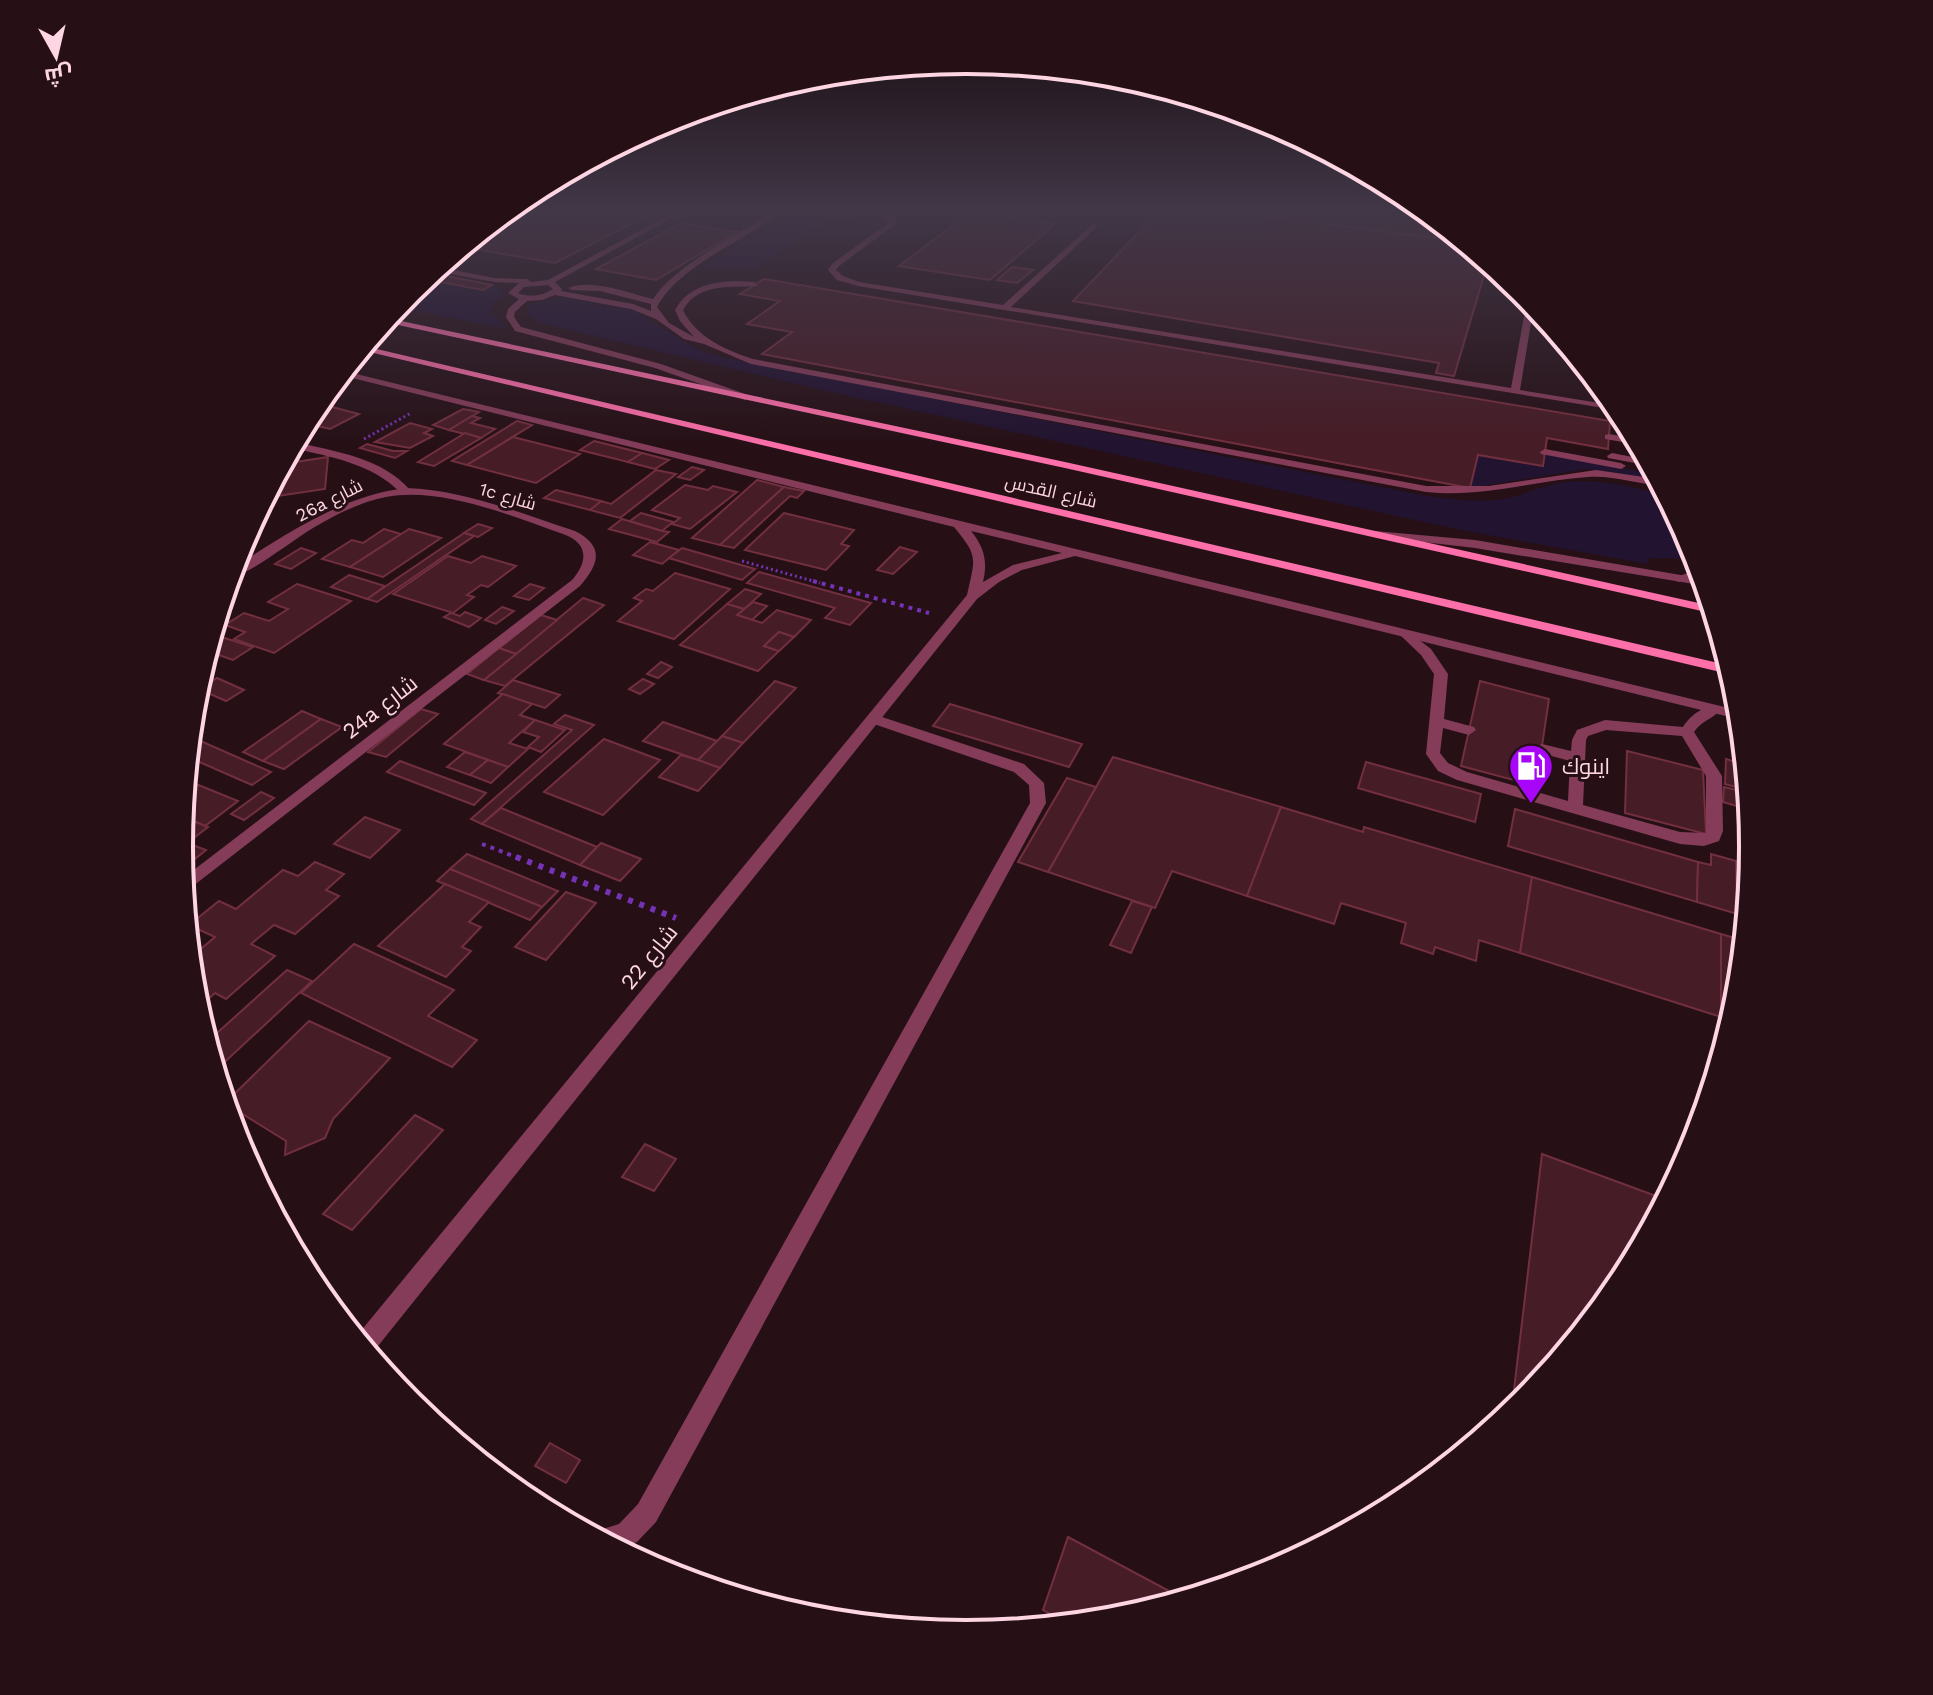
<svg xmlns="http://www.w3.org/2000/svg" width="1933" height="1695" font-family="'Work Sans',Cairo,sans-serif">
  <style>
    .green { fill: #221330 }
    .building { fill: #461c26; stroke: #722f3f; stroke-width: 2 }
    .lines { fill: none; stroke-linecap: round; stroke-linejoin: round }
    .path-far2 { stroke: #7432b5; stroke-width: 3; stroke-dasharray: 2 3; stroke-linecap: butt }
    .path-far1 { stroke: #7432b5; stroke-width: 4; stroke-dasharray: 4 5; stroke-linecap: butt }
    .path { stroke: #7432b5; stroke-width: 6; stroke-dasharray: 5 7; stroke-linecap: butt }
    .service { fill: #843c59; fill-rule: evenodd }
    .minor { fill: #843c59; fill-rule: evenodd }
    .secondary { fill: #fc6fa9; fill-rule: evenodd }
    .labels { text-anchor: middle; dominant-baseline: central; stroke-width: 6; stroke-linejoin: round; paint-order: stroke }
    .far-street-label { font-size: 18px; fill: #fed6e3; stroke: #261016 }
    .street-label { font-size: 22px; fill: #fed6e3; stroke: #261016 }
    .poi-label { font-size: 22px; fill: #fed6e3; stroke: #261016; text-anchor: start }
    .rim { fill: none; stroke: #fed6e3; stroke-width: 4 }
  </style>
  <rect width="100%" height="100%" fill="#261016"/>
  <g class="green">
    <polygon points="793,210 865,210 877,216 878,223 876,226 831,219 755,268 703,267"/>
    <polygon points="424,279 482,290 492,285 501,288 503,295 493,305 491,313 508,329 397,307"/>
    <path d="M567 296 603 306 629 307 696 349 721 357 1427 496C1455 500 1485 504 1513 497 1531 492 1547 484 1566 482 1601 479 1636 486 1668 498L1698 559 1649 558 1648 564 1461 530 813 388 544 324 529 316 528 307 531 304Z"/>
    <polygon points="1545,454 1656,474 1658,479 1586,469 1470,488 1478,455 1542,466"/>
  </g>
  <g class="building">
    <polygon points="508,210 635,210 652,213 555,263 463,247"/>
    <polygon points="1160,210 1217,210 1465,242 1488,262 1454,376 1436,373 1439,363 1073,301"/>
    <polygon points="1217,210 1425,210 1465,242"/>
    <polygon points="972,211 1055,224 990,280 899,266"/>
    <polygon points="681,223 737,232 656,280 596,269"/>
    <polygon points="1012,267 1033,270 1017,283 997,280"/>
    <polygon points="431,273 492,285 483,290 424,279"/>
    <polygon points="764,279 1610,421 1608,449 1547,438 1543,466 1478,455 1470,488 762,354 792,332 747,324 780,301 740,294"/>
    <polygon points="321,404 359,414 330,429 305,423 313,408"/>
    <polygon points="463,409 479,412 449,430 433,425"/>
    <polygon points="472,416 480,418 471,423 495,429 481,438 449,430"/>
    <polygon points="517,421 532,425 467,465 452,461"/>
    <polygon points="410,423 432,429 424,433 433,436 410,448 375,442"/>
    <polygon points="465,433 481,438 434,466 418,462"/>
    <polygon points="513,437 580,454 536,483 467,465"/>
    <polygon points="594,441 642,453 628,462 580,450"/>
    <polygon points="367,444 393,451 407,451 395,458 360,448"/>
    <polygon points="642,453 669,460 655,469 628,462"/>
    <polygon points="328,457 325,489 264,498 283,464"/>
    <polygon points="692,467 704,470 690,480 678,477"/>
    <polygon points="656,470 676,474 620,518 590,510 601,501 611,504"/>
    <polygon points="757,480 784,487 720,545 692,538"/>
    <polygon points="685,485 708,490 713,486 737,492 690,529 672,524 680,518 652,510"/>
    <polygon points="784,487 804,491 797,498 790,496 734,548 720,545"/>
    <polygon points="556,490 601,501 590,510 544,498"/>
    <polygon points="641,513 673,522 662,531 630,521"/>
    <polygon points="784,513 854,530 841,544 849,546 826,570 745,550"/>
    <polygon points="622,519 662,531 669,532 657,542 609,529"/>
    <polygon points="478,524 492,528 478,537 464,533"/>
    <polygon points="384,529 401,534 350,567 322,559 352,540 363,543"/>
    <polygon points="409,529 441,538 383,577 350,567"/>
    <polygon points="464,533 474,536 377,602 367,599"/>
    <polygon points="650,542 679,550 662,564 633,555"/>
    <polygon points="900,547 917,552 893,574 877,570"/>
    <polygon points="301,548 316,553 291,569 275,564"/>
    <polygon points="682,548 755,569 742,580 669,558"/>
    <polygon points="448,556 471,563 482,556 516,566 488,587 481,585 467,595 474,597 453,613 393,594"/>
    <polygon points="759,572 871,603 850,625 825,618 835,608 747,583"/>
    <polygon points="675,573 730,589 674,639 618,621 642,601 634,598 646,589 653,591"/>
    <polygon points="349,575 385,586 367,599 331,587"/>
    <polygon points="297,584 351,601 274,653 234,639 245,632 225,625 244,613 269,621 288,609 268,602"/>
    <polygon points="530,584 544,588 529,600 514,596"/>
    <polygon points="745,589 761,594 744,609 727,604"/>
    <polygon points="583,598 604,605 505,686 484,680"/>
    <polygon points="753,602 767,606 752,620 737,615"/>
    <polygon points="727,604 744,609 737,615 762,623 777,610 811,620 794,637 779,632 764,646 779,651 758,671 680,645"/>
    <polygon points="502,607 514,611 496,624 485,620"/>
    <polygon points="465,612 481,618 469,627 444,617 451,613 460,616"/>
    <polygon points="541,615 557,620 516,654 499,648"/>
    <polygon points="779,632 794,637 779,651 764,646"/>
    <polygon points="212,634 253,647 233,660 207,651"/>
    <polygon points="499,648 516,654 484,680 467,674"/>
    <polygon points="661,662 672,667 658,678 647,674"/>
    <polygon points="217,678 244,690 226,701 199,689"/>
    <polygon points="643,679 654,684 640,694 629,689"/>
    <polygon points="513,680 560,695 545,708 498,693"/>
    <polygon points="775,681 796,688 743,743 722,736"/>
    <polygon points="1480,681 1549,699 1536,786 1461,766"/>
    <polygon points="503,694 532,704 520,715 535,720 509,743 528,749 508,767 444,744"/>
    <polygon points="950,704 1082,744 1069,767 933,726"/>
    <polygon points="421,709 438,714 386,757 368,752"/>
    <polygon points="302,711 321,719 263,761 243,752"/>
    <polygon points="565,715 594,725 482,824 471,819 572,730 554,724"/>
    <polygon points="321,719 342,727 284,769 263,761"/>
    <polygon points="535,720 565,730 541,752 528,747 539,737 523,732"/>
    <polygon points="663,722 717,741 698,760 643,741"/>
    <polygon points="722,736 743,743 720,768 698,760"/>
    <polygon points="196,739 271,772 252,785 188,757 189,744"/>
    <polygon points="604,739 660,760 603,815 544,792"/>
    <polygon points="1627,751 1703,770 1706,834 1625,813"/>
    <polygon points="465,752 488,760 470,775 447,767"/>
    <polygon points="681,755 698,760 720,768 698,791 659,777"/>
    <polygon points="1113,757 1281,807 1247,896 1172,871 1155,908 1048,872"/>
    <polygon points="1726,759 1739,763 1739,788 1725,784"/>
    <polygon points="488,760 508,767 491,783 470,775"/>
    <polygon points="400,761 486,793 474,805 387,772"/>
    <polygon points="1366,762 1481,794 1475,822 1358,788"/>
    <polygon points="1067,778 1096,787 1048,872 1018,862"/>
    <polygon points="186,780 238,801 205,826 182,816"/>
    <polygon points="1724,787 1748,793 1747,809 1723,802"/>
    <polygon points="261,792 274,798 244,820 231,814"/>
    <polygon points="1281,807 1363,832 1364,827 1532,877 1520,953 1479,940 1476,961 1435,947 1433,954 1401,943 1406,923 1341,903 1334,924 1247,896"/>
    <polygon points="501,808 597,847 580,865 482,824"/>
    <polygon points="1515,809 1698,862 1697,902 1508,846"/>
    <polygon points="182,816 205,826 208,827 187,843 180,839"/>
    <polygon points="365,817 400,830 370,858 334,844"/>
    <polygon points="187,843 206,850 181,870 179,849"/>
    <polygon points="601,843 641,859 620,881 580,865"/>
    <polygon points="467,854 558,891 542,907 450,869"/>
    <polygon points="1711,854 1736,861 1737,914 1697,902 1698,862 1711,865"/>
    <polygon points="315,862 344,874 326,890 339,896 295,934 274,925 251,944 275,956 226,999 215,993 197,1009 189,946 192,943 202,948 215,937 189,925 219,901 236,909 283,870 298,876"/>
    <polygon points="450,869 542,907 530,920 437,881"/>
    <polygon points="1532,877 1721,934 1721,1017 1520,953"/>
    <polygon points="445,884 489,902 469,922 481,927 462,947 471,951 446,977 378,946"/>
    <polygon points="566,892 596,903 546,960 515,947"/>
    <polygon points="1132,901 1152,907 1131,953 1110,945"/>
    <polygon points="1721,934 1745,941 1739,1002 1721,1059"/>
    <polygon points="354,944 454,990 428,1016 477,1040 452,1067 301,993"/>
    <polygon points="287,970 312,981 215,1071 207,1042"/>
    <polygon points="309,1021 390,1058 333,1119 325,1138 285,1155 286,1141 225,1103"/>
    <polygon points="415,1115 443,1130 352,1230 323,1214"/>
    <polygon points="645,1144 676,1159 654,1191 622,1177"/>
    <polygon points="1542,1154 1667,1200 1621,1285 1524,1403 1513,1398"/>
    <polygon points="550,1443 580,1460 566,1483 535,1466"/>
    <polygon points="1068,1537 1186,1600 1120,1620 1070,1625 1043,1610"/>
  </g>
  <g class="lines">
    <g class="path-far2">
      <polyline points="364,439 411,413"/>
      <polyline points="253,520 267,524"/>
      <polyline points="742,561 820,583"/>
    </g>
    <g class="path-far1">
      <polyline points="813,581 929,613"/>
      <polyline points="482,844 521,859"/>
    </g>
    <polyline class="path" points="516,857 676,918"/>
    <g class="service">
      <path d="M678 210H687L555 282 562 289 561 291 633 304 651 311V304L600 291 572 290 568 288C591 278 629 293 653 299 675 265 741 233 776 210H784C747 240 680 264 657 307L669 323 694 337 680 321 675 310C691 281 725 280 755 282L758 286C731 288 699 282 683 310 696 337 725 350 753 359L1426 486H1489L1596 470 1658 479 1662 486C1637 484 1613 475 1588 477 1532 481 1483 498 1426 492L751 364 704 344 684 339 656 319 631 309 555 295 542 300 527 301 515 312 514 317 521 327 661 364 748 395 750 397 745 400 655 368 515 331 506 317 508 309 519 299 508 293 519 283 494 282 434 271 438 267 494 278 527 279 531 282 548 280ZM548 285 553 289C542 296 530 298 518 293L524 287Z"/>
      <polygon points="880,210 887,210 895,217 896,224 839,266 836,270 843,276 859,282 1003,305 1094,223 1097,227 1011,307 1511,388 1527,300 1529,298 1534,304 1520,390 1618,406 1622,411 858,286 837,280 828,270 833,263 888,223 887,218"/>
      <polygon points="1609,434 1637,439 1640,445 1605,439 1605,435"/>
      <path d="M295 442C336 452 382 457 411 491L401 493C371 463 331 457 292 448Z"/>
      <polygon points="1545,449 1621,463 1626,466 1621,469 1541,454 1540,452"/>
      <polygon points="1612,453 1648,460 1651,466 1608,458 1607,456"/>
      <polygon points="1701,569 1703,575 1678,582 1672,578"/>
      <path d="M1406 630 1431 649 1448 674 1444 719 1474 727 1476 730 1469 735 1443 728 1440 753 1448 763 1467 772 1568 801 1570 761 1537 752 1535 749 1537 746 1542 744 1571 751 1572 740 1577 730 1605 720 1683 727C1690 716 1704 704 1718 707L1720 710C1713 719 1701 721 1694 732L1722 776 1723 831 1719 841 1704 846 1680 844 1457 780 1438 771 1426 754 1434 674 1421 655 1399 634ZM1606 730 1682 736 1706 776V833L1680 832 1583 805 1586 740 1588 736Z"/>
      <polygon points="873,714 1024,764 1044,783 1046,803 656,1522 637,1542 619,1550 591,1536 593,1532 619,1524 638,1504 1030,803 1029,785 1014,772 868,722 866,719 868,716"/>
    </g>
    <g class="minor">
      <path d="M344 371 1741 711 1742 720 1075 556 1022 570 999 582 977 599 370 1356 355 1338 967 595C975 558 979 557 954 527L340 375ZM971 531 1062 553 1013 565 983 582C988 561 984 547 971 531Z"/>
      <path d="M406 488C464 490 520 513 575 531 604 546 600 563 580 586L184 893 182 879 572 580C588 562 589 543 563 534 512 516 440 486 386 497 360 502 335 515 313 528 291 541 251 574 229 578L232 568C288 534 340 496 406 488Z"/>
      <polygon points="1375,531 1475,540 1704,579 1706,586 1475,548 1371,536 1371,532"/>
    </g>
    <g class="secondary">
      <polygon points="387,318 1065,462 1712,606 1715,614 1065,468 384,322"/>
      <polygon points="364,346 1731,666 1733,675 361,350"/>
    </g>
  </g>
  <linearGradient id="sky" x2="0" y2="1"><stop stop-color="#15090c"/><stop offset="0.47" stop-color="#413747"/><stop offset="1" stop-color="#413747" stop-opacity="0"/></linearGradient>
  <rect width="1933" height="447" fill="url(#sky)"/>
  <defs>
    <g id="fuel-pin" transform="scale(2.3)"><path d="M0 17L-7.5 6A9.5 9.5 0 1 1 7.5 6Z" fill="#a706f9" stroke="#261016"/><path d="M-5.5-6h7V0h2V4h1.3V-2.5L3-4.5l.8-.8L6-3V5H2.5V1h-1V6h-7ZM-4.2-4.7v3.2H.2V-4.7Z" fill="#fff"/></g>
  </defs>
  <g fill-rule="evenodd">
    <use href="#fuel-pin" x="1531" y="766"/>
  </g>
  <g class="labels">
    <g class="far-street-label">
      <text transform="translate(1051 491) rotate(13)">شارع القدس</text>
      <text transform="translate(508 496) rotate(16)">1c شارع</text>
      <text transform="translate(329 500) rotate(-27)">26a شارع</text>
    </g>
    <g class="street-label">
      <text transform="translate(380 707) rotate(-38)">24a شارع</text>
      <text transform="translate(649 957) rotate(-51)">شارع 22</text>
    </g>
    <g class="poi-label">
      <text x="1562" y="766">اينوك</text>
    </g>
  </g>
  <path d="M0 0H1933V1695H0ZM193 847a773 773 0 1 1 1546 0a773 773 0 1 1-1546 0Z" fill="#261016" fill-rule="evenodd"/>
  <path class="rim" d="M193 847a773 773 0 1 1 1546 0a773 773 0 1 1-1546 0Z"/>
  <g transform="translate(56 56) rotate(172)" stroke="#261016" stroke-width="6" paint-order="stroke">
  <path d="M0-6L14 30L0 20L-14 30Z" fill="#fed6e3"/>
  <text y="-12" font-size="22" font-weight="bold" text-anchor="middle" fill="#fed6e3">ش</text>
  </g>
</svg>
